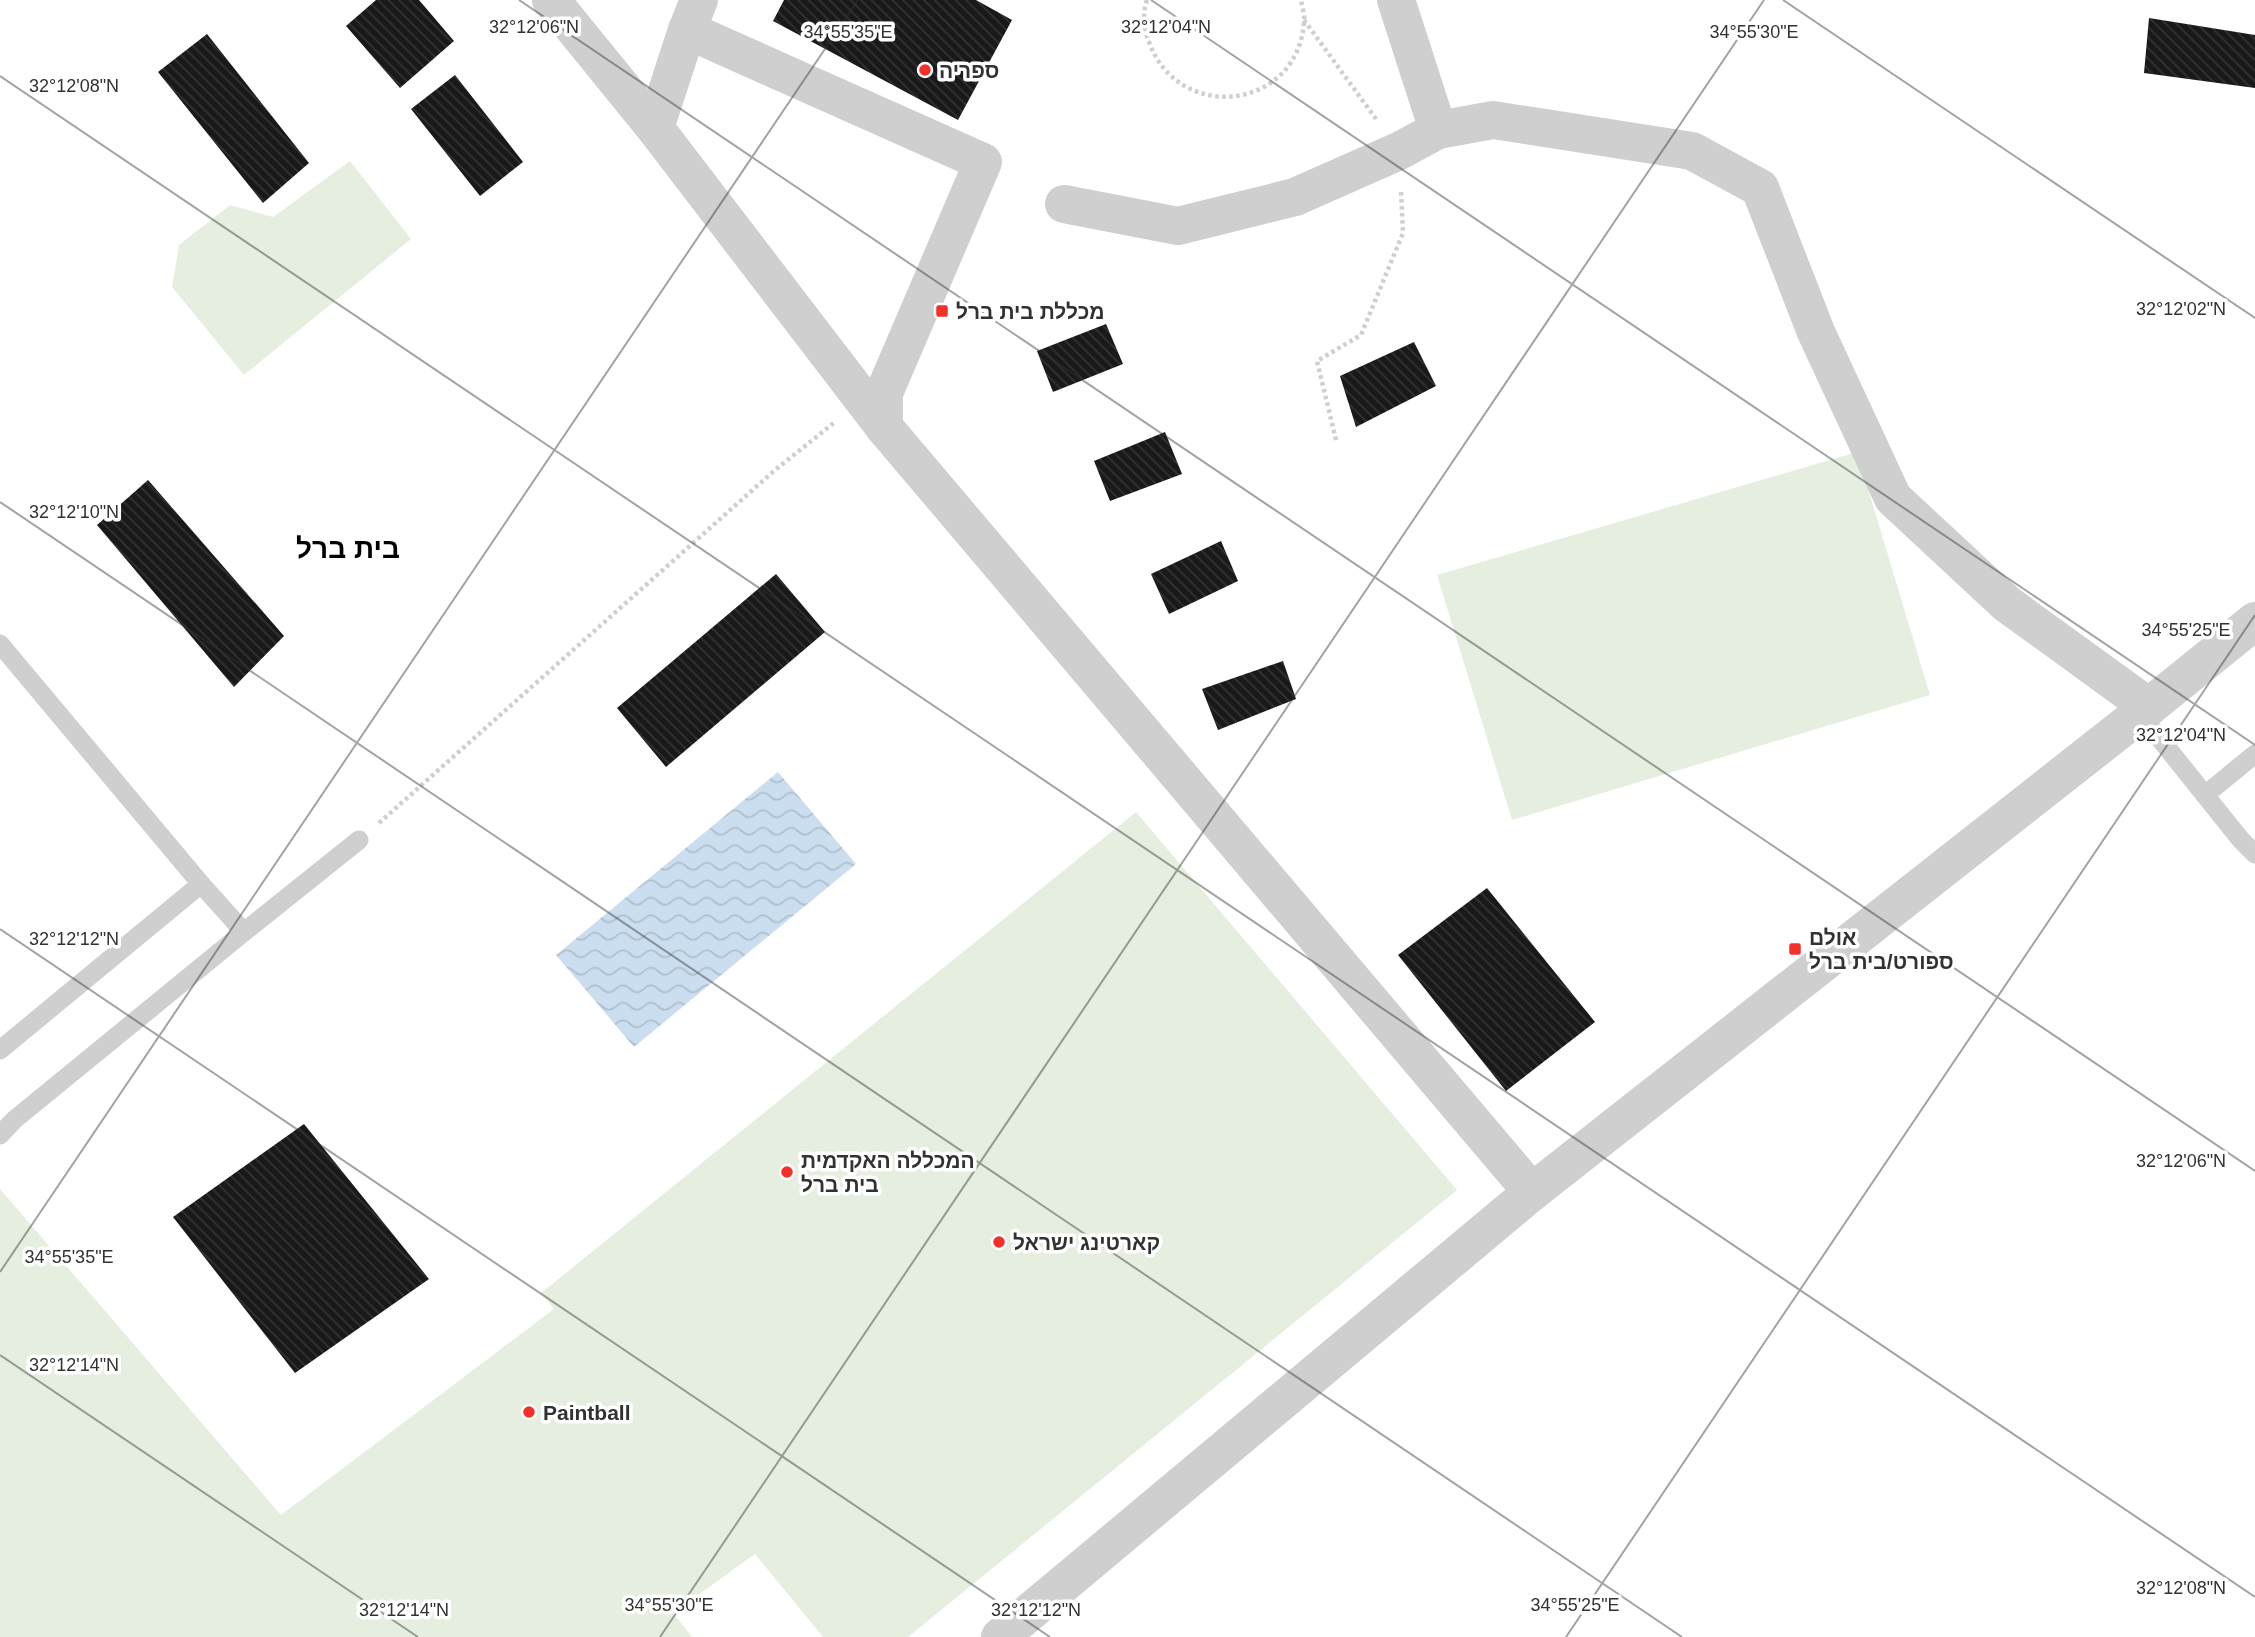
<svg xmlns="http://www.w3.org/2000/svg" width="2255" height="1637" font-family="Arial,Heebo,sans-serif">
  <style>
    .pitch { fill: #e6efdf }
    .water { fill: url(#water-waves) }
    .building { fill: url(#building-back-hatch) }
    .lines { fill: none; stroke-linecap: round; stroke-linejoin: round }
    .path { stroke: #cfcfcf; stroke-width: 4.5; stroke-dasharray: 3.5 3.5; stroke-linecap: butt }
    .service { stroke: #cfcfcf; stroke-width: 19 }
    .minor { stroke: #cfcfcf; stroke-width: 38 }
    .ticks { fill: none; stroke: #323232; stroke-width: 2; stroke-opacity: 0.45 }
    .poi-dot { fill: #f33029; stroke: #fff; stroke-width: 2.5 }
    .labels { text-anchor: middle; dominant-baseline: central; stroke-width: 7; stroke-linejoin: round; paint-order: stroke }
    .poi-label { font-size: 21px; font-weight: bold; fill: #323232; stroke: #fff; text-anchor: start }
    .district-label { font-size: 28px; font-weight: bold; fill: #000; stroke: #fff }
    .ticks-label { font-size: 18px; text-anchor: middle; fill: #323232; stroke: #fff; stroke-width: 7; stroke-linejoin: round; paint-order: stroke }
  </style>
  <defs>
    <pattern id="water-waves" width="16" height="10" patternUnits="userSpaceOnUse" patternTransform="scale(1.75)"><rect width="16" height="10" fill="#cbdef0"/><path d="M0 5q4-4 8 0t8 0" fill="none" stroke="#afbfce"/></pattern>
    <pattern id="building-back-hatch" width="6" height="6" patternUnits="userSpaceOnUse" patternTransform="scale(1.75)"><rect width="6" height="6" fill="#191919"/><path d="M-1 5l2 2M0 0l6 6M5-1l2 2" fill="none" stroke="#323232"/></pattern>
  </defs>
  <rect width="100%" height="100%" fill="#fff"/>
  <g class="pitch">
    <polygon points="350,161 411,239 244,375 172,287 179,245 230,205 273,217"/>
    <polygon points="1857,452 1930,695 1512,820 1437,575"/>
    <polygon points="1136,812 1457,1190 908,1637 823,1637 755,1554 673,1613 692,1637 0,1637 0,1189 281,1515 554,1309 541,1293"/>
  </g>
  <polygon class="water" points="778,772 856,864 634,1047 556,955"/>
  <g class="building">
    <polygon points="376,0 419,0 454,41 400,88 346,26"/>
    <polygon points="784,0 976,0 1012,20 958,120 773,21"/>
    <polygon points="2149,18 2255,35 2255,88 2144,73"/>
    <polygon points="207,34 309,163 263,203 158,72"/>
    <polygon points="455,75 523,162 480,196 411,109"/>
    <polygon points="1106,324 1123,364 1053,392 1037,351"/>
    <polygon points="1414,342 1436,386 1356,427 1340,376"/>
    <polygon points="1165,432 1182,474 1110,501 1094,461"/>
    <polygon points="148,480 284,636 234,687 97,525"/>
    <polygon points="1221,541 1238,581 1169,614 1151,574"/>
    <polygon points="776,574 825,632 666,767 617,708"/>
    <polygon points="1283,661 1296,699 1218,730 1202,689"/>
    <polygon points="1487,888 1595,1022 1506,1091 1398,955"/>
    <polygon points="304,1124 429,1279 295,1373 173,1217"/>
  </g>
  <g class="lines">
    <g class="path">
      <path d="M1147 0C1142 13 1144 30 1149 42 1179 125 1299 110 1304 21 1305 15 1302 7 1301 0"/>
      <polyline points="1304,20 1376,119"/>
      <polyline points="1336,440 1317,361 1361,335 1403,233 1401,190"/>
      <polyline points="379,823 775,470 835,422"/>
    </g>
    <g class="service">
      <polyline points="0,644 201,884 0,1050"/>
      <polyline points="2140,714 2241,840 2255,854"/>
      <polyline points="2205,795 2255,754"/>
      <polyline points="201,884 244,932"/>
      <polyline points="0,1135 14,1120 244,932 359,840"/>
    </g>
    <g class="minor">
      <polyline points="551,0 655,128 884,427 1532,1192"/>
      <polyline points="1396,0 1438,130"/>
      <polyline points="687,30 983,162 884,393 884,427"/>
      <polyline points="655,128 687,30 699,0"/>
      <polyline points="1064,204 1178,226 1295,197 1399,151 1438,130 1493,120 1692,151 1760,188 1816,332 1893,498 2007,604 2149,707"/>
      <polyline points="1000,1637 1532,1192 2140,714 2255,621"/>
    </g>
  </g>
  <path class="ticks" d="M519 0 2255 1171M1151 0 2255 745M1783 0 2255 318M0 76 2255 1597M0 502 1682 1637M0 929 1050 1637M0 1272 858 0M0 1355 418 1637M660 1637 1764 0M1566 1637 2255 615"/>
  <g class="poi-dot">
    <circle cx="925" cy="70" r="7"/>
    <rect x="935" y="304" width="14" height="14" rx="3.5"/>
    <rect x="1788" y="942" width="14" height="14" rx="3.5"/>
    <circle cx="787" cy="1172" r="7"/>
    <circle cx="999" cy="1242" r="7"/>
    <circle cx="529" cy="1412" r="7"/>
  </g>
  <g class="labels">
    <g class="poi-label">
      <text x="939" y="70">ספריה</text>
      <text x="956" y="311">מכללת בית ברל</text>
      <text x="1809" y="937">אולם<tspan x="1809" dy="24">ספורט/בית ברל</tspan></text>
      <text x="801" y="1160">המכללה האקדמית<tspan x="801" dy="24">בית ברל</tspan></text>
      <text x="1013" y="1242">קארטינג ישראל</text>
      <text x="543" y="1412">Paintball</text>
    </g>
    <g class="district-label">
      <text x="348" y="548">בית ברל</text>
    </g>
  </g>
  <g class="ticks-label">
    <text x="534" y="33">32°12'06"N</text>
    <text x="1166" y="33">32°12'04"N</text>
    <text x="848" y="38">34°55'35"E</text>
    <text x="1754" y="38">34°55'30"E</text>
    <text x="74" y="92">32°12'08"N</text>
    <text x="2181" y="315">32°12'02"N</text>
    <text x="74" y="518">32°12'10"N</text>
    <text x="2186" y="636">34°55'25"E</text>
    <text x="2181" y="741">32°12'04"N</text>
    <text x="74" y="945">32°12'12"N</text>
    <text x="2181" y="1167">32°12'06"N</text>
    <text x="69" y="1263">34°55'35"E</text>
    <text x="74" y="1371">32°12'14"N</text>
    <text x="2181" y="1594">32°12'08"N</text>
    <text x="669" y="1611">34°55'30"E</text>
    <text x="1575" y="1611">34°55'25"E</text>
    <text x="404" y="1616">32°12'14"N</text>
    <text x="1036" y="1616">32°12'12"N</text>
  </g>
</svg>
